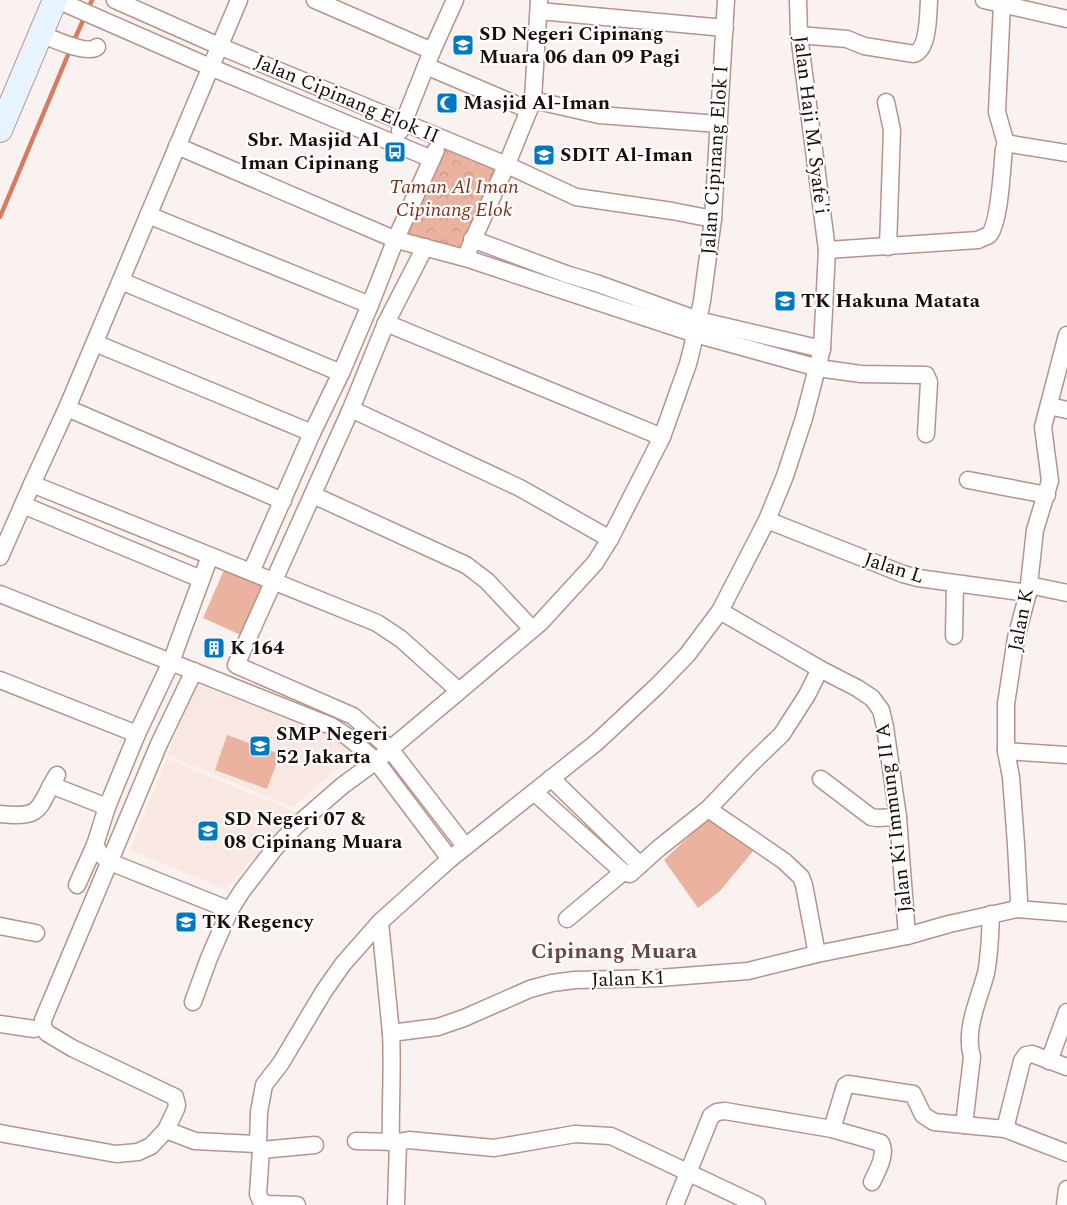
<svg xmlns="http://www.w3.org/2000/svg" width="1067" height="1205" font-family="Spectral,serif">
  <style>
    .built { fill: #f9e7e1 }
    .forest { fill: url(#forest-crowns) }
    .pitch { fill: #ebb2a0 }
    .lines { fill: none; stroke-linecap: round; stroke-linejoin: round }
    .stream { stroke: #d57c60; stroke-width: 4.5 }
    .street-casing { stroke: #b69489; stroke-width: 19 }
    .secondary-casing { stroke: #b69489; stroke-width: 26 }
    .street { stroke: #fff; stroke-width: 16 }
    .secondary { stroke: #e7f3fe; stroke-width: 24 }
    .labels { text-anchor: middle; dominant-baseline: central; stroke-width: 4.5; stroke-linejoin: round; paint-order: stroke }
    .poi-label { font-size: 20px; font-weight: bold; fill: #190d09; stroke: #fff; text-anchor: start }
    .street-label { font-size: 20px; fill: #190d09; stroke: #fff }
    .park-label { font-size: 20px; font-style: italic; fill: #833317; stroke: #fff }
    .quarter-label { font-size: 22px; font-weight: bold; fill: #684a40; stroke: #fff }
  </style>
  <defs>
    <pattern id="forest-crowns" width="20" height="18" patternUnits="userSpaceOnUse" patternTransform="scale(1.25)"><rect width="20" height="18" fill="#ebb2a0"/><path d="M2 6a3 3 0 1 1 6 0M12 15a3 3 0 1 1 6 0" fill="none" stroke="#c99888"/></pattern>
  </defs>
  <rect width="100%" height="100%" fill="#faf2f0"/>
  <g class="built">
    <polygon points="195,684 345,738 355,754 292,807 167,755"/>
    <polygon points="167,759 296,812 225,889 130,850"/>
  </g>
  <polygon class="forest" points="442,142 505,167 463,258 400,237"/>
  <g class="pitch">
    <polygon points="224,570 262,586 241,635 203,618"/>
    <polygon points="227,735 280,754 267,789 215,770"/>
    <polygon points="709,817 754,850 720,891 698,908 664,860"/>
  </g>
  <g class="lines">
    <g class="stream">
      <polyline points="73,43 92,0"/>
      <polyline points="0,217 70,50"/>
    </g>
    <g class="street-casing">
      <g id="street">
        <polyline points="57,0 210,67 432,159"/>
        <polyline points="115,0 219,46 509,166 576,197 672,211 713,219"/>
        <polyline points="315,0 432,51"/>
        <polyline points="984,0 1067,19"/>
        <polyline points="1002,3 997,112 1006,144"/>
        <polyline points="539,11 725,28"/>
        <path d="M41 34C53 39 87 55 97 47"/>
        <path d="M799 35 847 39 864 46 914 54C929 49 928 14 929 0"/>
        <polyline points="426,66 529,110"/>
        <polyline points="533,100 599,115 719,124"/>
        <polyline points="886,102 892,130 888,247"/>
        <polyline points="400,131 432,51 455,0"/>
        <polyline points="1006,144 1011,144 1067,153"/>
        <polyline points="177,146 394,239 395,241"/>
        <polyline points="148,215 370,305"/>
        <polyline points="472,239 566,274 596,283 698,320 822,349"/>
        <polyline points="397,240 465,258 695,334 818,368 861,374 926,375 929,382 926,434"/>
        <polyline points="395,241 436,150"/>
        <polyline points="425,247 386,323 351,409 236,665 353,716 390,749 465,846"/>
        <polyline points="469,249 509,159 533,100 539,0"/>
        <path d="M827 250 978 240C981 238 986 237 989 235 1000 223 1002 166 1004 149L1006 144"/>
        <polyline points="121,281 341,373"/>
        <polyline points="386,323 662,437"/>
        <polyline points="95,343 312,433"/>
        <polyline points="1049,406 1067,410"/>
        <polyline points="67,408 283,501"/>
        <polyline points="351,409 520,488 610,539"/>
        <polyline points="968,480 1047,495"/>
        <polyline points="32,484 377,623 401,639 459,691"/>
        <polyline points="313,495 466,565 487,581 532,629"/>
        <polyline points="23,505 201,579"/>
        <polyline points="767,520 903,574 918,578 1028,593"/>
        <polyline points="210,556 171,662 137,734 107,807 95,845 101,855 110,862 230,910"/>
        <polyline points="0,557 32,484 67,408 239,0"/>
        <polyline points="251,572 312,433 341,373 370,305 395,241"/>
        <polyline points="1029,585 1067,593"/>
        <polyline points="0,594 331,726 348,737 376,761 450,859"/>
        <polyline points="720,611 820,669 857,688 872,698 881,710 885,727 898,817 907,936"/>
        <polyline points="954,636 955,584"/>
        <polyline points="0,680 137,734"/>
        <polyline points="1006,751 1067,755"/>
        <polyline points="551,778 640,865"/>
        <polyline points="821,779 871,817 877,818 898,817"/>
        <polyline points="51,785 107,807"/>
        <polyline points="534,792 623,872 630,874 659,848 708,809 752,763 782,734 807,695 820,669"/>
        <polyline points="708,809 784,861 801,877 804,885 817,954"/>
        <path d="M0 814C45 819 37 807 57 775"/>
        <polyline points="77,885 95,845"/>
        <polyline points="1017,909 1019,901 1016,844 1011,777 1006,751 1006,704 1016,638 1028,593 1035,530 1050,481 1043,427 1067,335"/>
        <polyline points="567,919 623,872"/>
        <polyline points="380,922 391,1033 438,1027 464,1018 530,989 552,983 575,980 659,978 748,971 817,954 907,936 949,924 1017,909 1067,913"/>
        <polyline points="0,926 36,933"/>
        <polyline points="193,1002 209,958 230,910 242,891 275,848 296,826 342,786 376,761 540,623 595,563 610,539 662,437 688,364 692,348 702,301 713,219 726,0"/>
        <polyline points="0,1024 34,1029"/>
        <path d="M391 1033C393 1069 390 1105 391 1142"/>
        <polyline points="1049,1061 1067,1012"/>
        <path d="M964 1125 972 1057C964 1029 979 1000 986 973 990 953 990 934 991 914"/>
        <path d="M832 1129 881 1143C887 1155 877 1171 872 1182"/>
        <polyline points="1005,1129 1022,1061 1026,1055 1032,1054 1067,1067"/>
        <polyline points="166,1130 195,1141 258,1144"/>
        <polyline points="0,1133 116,1154 138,1152 151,1146 166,1130 176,1109 177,1105 175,1097 72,1048 47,1033 43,1027 43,1020 159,744 194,671"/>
        <polyline points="356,1141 398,1142 409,1140 494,1148 575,1134 611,1136 757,1205"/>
        <polyline points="258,1144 259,1112 264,1085 281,1063 324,991 343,964 380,922 450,859 597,742 657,686 687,655 720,611 767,520 785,476 804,418 822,349 827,250 799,35 798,0"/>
        <polyline points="258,1144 261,1150 258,1194 261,1201 267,1204 297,1205"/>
        <polyline points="261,1150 315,1145"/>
        <polyline points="396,1205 398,1142"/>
        <polyline points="675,1205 711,1116 717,1112 725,1111 832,1129 845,1086 848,1084 913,1094 923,1115 934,1122 1005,1129 1067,1153"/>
        <polyline points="1065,1205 1067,1189"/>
      </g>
    </g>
    <g class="secondary-casing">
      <polyline id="secondary" points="0,130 55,0"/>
    </g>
    <use href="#street" class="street"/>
    <use href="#secondary" class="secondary"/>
  </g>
  <defs>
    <g id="school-square" transform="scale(1.125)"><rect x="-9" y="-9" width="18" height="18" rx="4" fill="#0178c2" stroke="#fff"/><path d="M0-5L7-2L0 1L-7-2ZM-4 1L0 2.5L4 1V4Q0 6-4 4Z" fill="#fff"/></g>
    <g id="mosque-square" transform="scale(1.125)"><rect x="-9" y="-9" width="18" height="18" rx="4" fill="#0178c2" stroke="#fff"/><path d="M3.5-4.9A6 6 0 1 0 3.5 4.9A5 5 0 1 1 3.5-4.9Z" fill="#fff"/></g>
    <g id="bus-square" transform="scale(1.125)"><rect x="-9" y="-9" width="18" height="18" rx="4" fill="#0178c2" stroke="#fff"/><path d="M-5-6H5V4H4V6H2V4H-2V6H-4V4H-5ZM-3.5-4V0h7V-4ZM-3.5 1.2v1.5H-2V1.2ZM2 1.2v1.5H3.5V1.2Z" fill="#fff"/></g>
    <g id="building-square" transform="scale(1.125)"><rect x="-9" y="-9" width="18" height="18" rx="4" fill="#0178c2" stroke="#fff"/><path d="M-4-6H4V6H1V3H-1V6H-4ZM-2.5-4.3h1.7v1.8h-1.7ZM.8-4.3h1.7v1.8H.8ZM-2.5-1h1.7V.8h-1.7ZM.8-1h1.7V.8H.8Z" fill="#fff"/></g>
  </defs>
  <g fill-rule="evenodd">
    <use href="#school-square" x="463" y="45"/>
    <use href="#mosque-square" x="447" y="103"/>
    <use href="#bus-square" x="395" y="152"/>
    <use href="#school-square" x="544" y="155"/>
    <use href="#school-square" x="785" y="301"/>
    <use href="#building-square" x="214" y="648"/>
    <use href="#school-square" x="260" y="746"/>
    <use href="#school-square" x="208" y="831"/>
    <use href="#school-square" x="186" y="922"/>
  </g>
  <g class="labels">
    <g class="poi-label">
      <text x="479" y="34">SD Negeri Cipinang<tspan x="479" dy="23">Muara 06 dan 09 Pagi</tspan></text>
      <text x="463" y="103">Masjid Al-Iman</text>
      <text x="379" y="140" text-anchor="end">Sbr. Masjid Al<tspan x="379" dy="23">Iman Cipinang</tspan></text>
      <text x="560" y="155">SDIT Al-Iman</text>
      <text x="801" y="301">TK Hakuna Matata</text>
      <text x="230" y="648">K 164</text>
      <text x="276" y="734">SMP Negeri<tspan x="276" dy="23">52 Jakarta</tspan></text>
      <text x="224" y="819">SD Negeri 07 &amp;<tspan x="224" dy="23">08 Cipinang Muara</tspan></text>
      <text x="202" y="922">TK Regency</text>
    </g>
    <g class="street-label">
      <text transform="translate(347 99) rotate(23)">Jalan Cipinang Elok II</text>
      <text transform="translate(811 125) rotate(83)">Jalan Haji M. Syafe'i</text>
      <text transform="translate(715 160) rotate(-86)">Jalan Cipinang Elok I</text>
      <text transform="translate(894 568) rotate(18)">Jalan L</text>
      <text transform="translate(1021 620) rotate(-79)">Jalan K</text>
      <text transform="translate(894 818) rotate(-97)">Jalan Ki Immung II A</text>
      <text transform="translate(628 979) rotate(-2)">Jalan K1</text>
    </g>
    <g class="park-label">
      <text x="454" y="187">Taman Al Iman<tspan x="454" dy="23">Cipinang Elok</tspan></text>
    </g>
    <g class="quarter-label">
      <text x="614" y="951">Cipinang Muara</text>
    </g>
  </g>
</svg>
